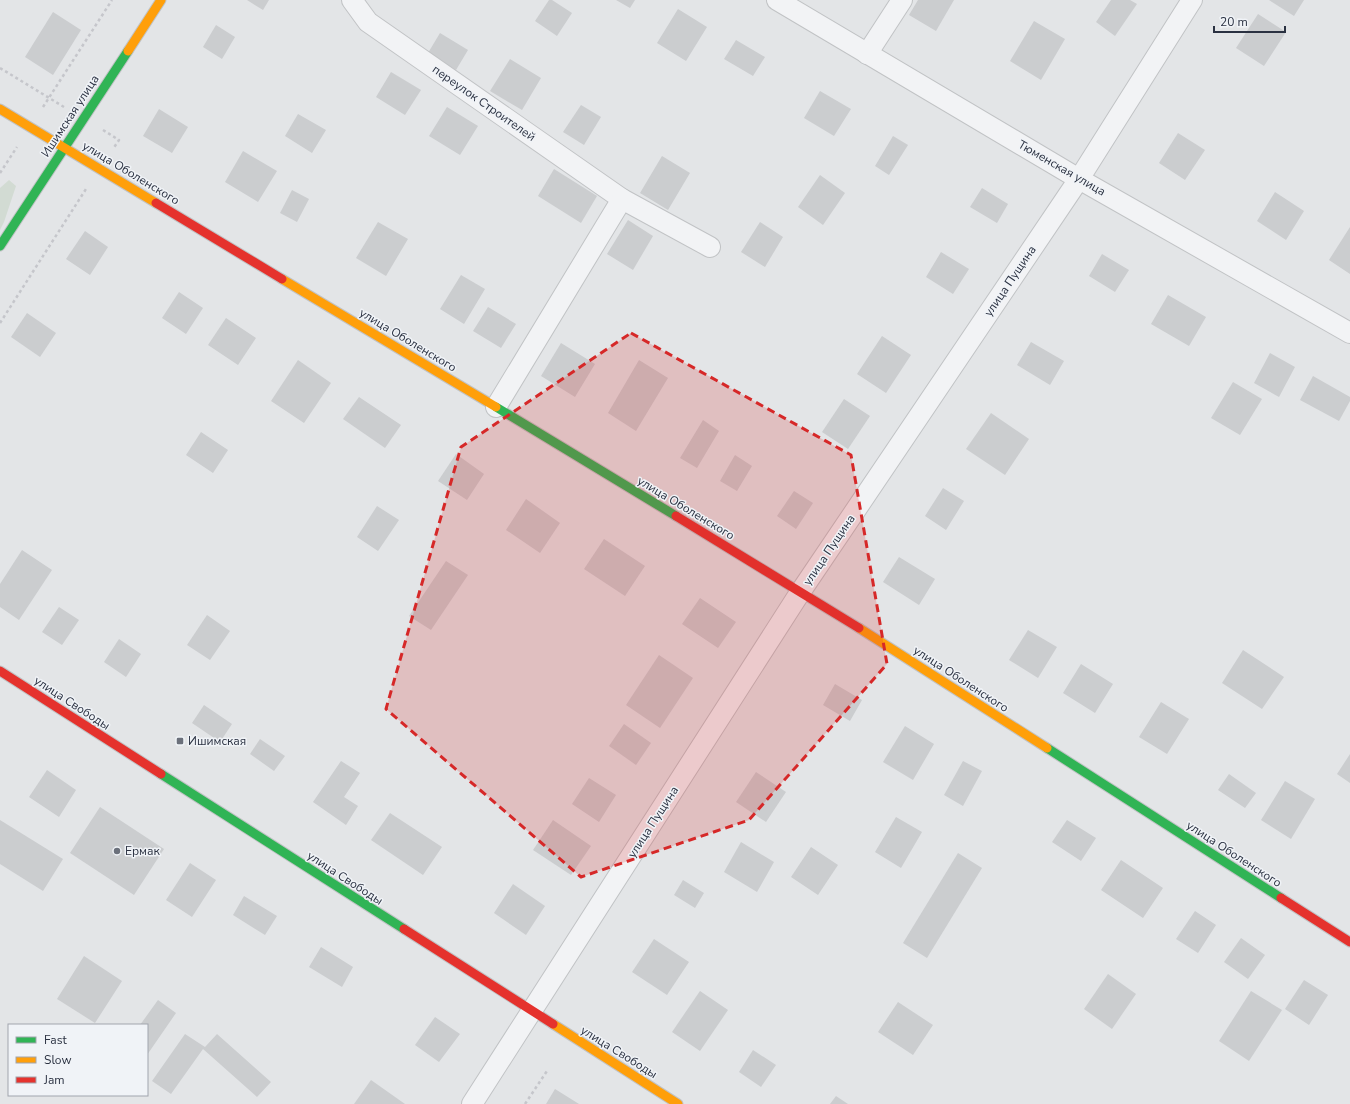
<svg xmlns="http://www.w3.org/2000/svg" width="1350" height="1104" font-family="'Nunito Sans',sans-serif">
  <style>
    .green { fill: #d2dbd3 }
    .building { fill: #cbcdcf }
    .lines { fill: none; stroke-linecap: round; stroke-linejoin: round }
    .street-casing { stroke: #c1c3c5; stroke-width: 22 }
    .fast-casing { stroke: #c1c3c5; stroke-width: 11 }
    .slow-casing { stroke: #c1c3c5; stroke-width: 11 }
    .jam-casing { stroke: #c1c3c5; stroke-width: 11 }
    .path { stroke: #c5c6cb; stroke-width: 2.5; stroke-dasharray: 3 3; stroke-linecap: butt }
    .street { stroke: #f2f3f5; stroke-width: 20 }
    .fast { stroke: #30b455; stroke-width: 9 }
    .slow { stroke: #ff9f0a; stroke-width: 9 }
    .jam { stroke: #e5322d; stroke-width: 9 }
    .marked { fill: #d62828; fill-opacity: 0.2; stroke: #d62828; stroke-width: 3; stroke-dasharray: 8 5; stroke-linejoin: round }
    .poi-dot { fill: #6b707b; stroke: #f0f3f7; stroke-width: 1.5 }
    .labels { text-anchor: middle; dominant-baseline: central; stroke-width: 3; stroke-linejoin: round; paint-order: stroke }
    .street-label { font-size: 12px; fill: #2a3141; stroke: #f0f3f7 }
    .poi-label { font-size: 12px; fill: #2a3141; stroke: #f0f3f7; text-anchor: start }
  </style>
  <rect width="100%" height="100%" fill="#e3e5e7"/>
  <polygon class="green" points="9,180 16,186 4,222 0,230 0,188"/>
  <g class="building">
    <polygon points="247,0 269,0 263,10"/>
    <polygon points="549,0 552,0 572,13 557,36 535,21"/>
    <polygon points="616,0 635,0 630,8"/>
    <polygon points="918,0 954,0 936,31 909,15"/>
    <polygon points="1111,0 1130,0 1137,4 1115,36 1096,22"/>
    <polygon points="1269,0 1304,0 1294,16"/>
    <polygon points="678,9 707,27 686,61 657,43"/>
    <polygon points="53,12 81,30 53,75 25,57"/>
    <polygon points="1258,14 1286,32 1264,66 1236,48"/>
    <polygon points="1034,21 1065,39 1041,80 1010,61"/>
    <polygon points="216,25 235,37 222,59 203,47"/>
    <polygon points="440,33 468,50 456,70 428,53"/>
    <polygon points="736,40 765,57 753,76 724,59"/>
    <polygon points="510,59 541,78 522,110 490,91"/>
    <polygon points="391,72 421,90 405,115 376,97"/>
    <polygon points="820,91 851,109 834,136 804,118"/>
    <polygon points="581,105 601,117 584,145 563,132"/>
    <polygon points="447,107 478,126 460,155 429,136"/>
    <polygon points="159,109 188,127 172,153 143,136"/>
    <polygon points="298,114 326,130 312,153 285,136"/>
    <polygon points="1178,133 1205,150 1185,180 1159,163"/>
    <polygon points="893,136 908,145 889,175 875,166"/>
    <polygon points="243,151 277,171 258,202 225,182"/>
    <polygon points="662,156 690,173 668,210 640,193"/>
    <polygon points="554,169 597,196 581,223 538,196"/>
    <polygon points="820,175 845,193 823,225 798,207"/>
    <polygon points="982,188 1008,204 997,223 970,207"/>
    <polygon points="292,190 309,199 297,222 280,213"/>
    <polygon points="1275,192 1304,211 1286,240 1257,221"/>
    <polygon points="628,220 653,236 633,270 607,254"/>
    <polygon points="378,222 408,239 386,276 356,258"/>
    <polygon points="760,222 783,237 765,267 741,252"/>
    <polygon points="1350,227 1350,274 1329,260"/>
    <polygon points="85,231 108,247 90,275 66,259"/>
    <polygon points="941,252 969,269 953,294 926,277"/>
    <polygon points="1102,254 1129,270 1115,292 1089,276"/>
    <polygon points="461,275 485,289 464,324 440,309"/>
    <polygon points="179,292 203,308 186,334 162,318"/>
    <polygon points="1168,295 1206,317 1189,346 1151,324"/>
    <polygon points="488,307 516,324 501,348 473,331"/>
    <polygon points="27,313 56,333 40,357 11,337"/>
    <polygon points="226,318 256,338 238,365 208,345"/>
    <polygon points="882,336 911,355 886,393 857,374"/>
    <polygon points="1031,342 1064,361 1050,385 1017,365"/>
    <polygon points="561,343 595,364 575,397 541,376"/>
    <polygon points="1270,353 1295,367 1279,397 1254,383"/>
    <polygon points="298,360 331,383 304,423 271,401"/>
    <polygon points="639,360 668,378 636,431 608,413"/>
    <polygon points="1313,376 1350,397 1350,401 1339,421 1300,400"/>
    <polygon points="1233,382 1262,399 1240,435 1211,418"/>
    <polygon points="359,397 401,425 385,448 343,419"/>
    <polygon points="844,399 870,416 848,449 822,432"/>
    <polygon points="991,413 1029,439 1005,475 966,449"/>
    <polygon points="703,420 719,431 697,468 680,458"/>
    <polygon points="201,432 228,450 213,473 186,455"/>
    <polygon points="456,454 484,474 467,500 438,481"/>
    <polygon points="735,455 752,466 737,491 720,481"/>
    <polygon points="943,488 964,501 946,530 925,516"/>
    <polygon points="794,491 813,503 796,529 777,516"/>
    <polygon points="526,499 560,523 540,553 506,530"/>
    <polygon points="377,506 399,520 378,551 357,537"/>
    <polygon points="604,539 645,566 625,596 584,569"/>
    <polygon points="22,550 52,570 19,620 0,607 0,584"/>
    <polygon points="899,557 935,579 919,605 883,582"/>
    <polygon points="446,561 468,575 431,630 409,616"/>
    <polygon points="700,598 736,622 718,648 682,624"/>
    <polygon points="59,607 79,620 62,645 42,632"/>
    <polygon points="207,615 230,631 210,660 187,645"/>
    <polygon points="1028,630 1057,647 1038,678 1009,660"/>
    <polygon points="119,639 141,654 126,677 104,662"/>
    <polygon points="1243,650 1284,677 1262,709 1222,683"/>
    <polygon points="659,655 693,678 660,728 626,705"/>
    <polygon points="1081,664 1113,684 1095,713 1063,693"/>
    <polygon points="835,684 862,700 850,721 823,705"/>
    <polygon points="1161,702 1189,719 1167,754 1139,737"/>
    <polygon points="204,705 232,724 220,742 192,723"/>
    <polygon points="624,724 651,743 636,765 609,746"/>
    <polygon points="905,726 934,744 913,780 883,762"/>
    <polygon points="260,739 285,756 274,771 250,754"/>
    <polygon points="1350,754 1350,783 1337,774"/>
    <polygon points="341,761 360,773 344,797 358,806 346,825 313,802"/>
    <polygon points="963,761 982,771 963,806 944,795"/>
    <polygon points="47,770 76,790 59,817 29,797"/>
    <polygon points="756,772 786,792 766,822 736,802"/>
    <polygon points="1229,774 1256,793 1245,808 1218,790"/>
    <polygon points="589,778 616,795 599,822 572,804"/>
    <polygon points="1285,781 1315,799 1291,839 1261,820"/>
    <polygon points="100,807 164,849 134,895 70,853"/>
    <polygon points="390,813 442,847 423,875 371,840"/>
    <polygon points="896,817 922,832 901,868 875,852"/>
    <polygon points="0,820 63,859 43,891 0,864"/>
    <polygon points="553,820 591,846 571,875 533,850"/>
    <polygon points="1067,820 1096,838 1081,861 1052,842"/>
    <polygon points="741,842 774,862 757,892 724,872"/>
    <polygon points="811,847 838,865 818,895 791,877"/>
    <polygon points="958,853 982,868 927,958 903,943"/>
    <polygon points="1121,860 1163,888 1143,918 1101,890"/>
    <polygon points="190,863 216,880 192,917 166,900"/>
    <polygon points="683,880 704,893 695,908 674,895"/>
    <polygon points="513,884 545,906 526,935 494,913"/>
    <polygon points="244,896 277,916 265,935 233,915"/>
    <polygon points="1195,911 1216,925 1198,953 1176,939"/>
    <polygon points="1241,938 1265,955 1248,979 1224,962"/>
    <polygon points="654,939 689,962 667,995 632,972"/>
    <polygon points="321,947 353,967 342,987 309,967"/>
    <polygon points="84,956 122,981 95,1023 57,999"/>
    <polygon points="1108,974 1136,994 1112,1029 1084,1009"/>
    <polygon points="1304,980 1328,995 1309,1025 1285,1009"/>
    <polygon points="700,991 728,1010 700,1051 672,1032"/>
    <polygon points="1251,991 1282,1010 1249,1061 1219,1041"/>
    <polygon points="158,1000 176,1013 147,1055 147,1025 140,1025"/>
    <polygon points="898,1002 933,1025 913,1055 878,1032"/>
    <polygon points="435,1017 460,1034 439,1062 415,1045"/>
    <polygon points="185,1034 205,1047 217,1034 271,1082 257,1097 203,1049 171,1094 152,1081"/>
    <polygon points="753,1050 776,1065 761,1087 739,1072"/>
    <polygon points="371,1080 405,1104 354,1104"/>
    <polygon points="555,1089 579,1104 546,1104"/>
    <polygon points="836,1096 848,1104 830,1104"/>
  </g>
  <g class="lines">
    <g class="street-casing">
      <g id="street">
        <polyline points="352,0 368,22 622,199 496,407"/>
        <polyline points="777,0 1079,179 1350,333"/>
        <polyline points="867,54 902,0"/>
        <polyline points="622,199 710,247"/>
        <polyline points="472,1104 801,591 1079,179 1192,0"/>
      </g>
    </g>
    <g class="fast-casing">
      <g id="fast">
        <polyline points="0,246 128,51"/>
        <polyline points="496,407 676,516"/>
        <polyline points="1047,748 1281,898"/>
        <polyline points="161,774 404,929"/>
      </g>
    </g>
    <g class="slow-casing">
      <g id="slow">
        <polyline points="128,51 161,0"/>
        <polyline points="0,109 156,203"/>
        <polyline points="282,279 496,407"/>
        <polyline points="859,628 1047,748"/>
        <polyline points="553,1024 678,1104"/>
      </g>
    </g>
    <g class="jam-casing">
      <g id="jam">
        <polyline points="156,203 282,279"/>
        <polyline points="676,516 859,628"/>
        <polyline points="0,671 161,774"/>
        <polyline points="1281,898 1350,942"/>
        <polyline points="404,929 553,1024"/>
      </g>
    </g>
    <g class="path">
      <polyline points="0,68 64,107"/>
      <polyline points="43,107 112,0"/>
      <polyline points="103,130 119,140 113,149"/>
      <polyline points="0,173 17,147"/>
      <polyline points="0,323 86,189"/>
      <polyline points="525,1104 547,1071"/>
    </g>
    <use href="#street" class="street"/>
    <use href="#fast" class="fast"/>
    <use href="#slow" class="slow"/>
    <use href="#jam" class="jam"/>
  </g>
  <path class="marked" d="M631 333 851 455 887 664 749 820 581 877 386 709 461 447Z"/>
  <g class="poi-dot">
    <rect x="176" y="737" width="8" height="8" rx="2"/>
    <circle cx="117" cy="851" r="4"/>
  </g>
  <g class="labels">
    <g class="street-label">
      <text transform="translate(484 103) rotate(35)">переулок Строителей</text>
      <text transform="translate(70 116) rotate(-57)">Ишимская улица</text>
      <text transform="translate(1062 168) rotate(30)">Тюменская улица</text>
      <text transform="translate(131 173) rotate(31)">улица Оболенского</text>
      <text transform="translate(1010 281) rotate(-56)">улица Пущина</text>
      <text transform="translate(408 340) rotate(31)">улица Оболенского</text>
      <text transform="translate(686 508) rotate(31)">улица Оболенского</text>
      <text transform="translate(829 550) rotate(-56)">улица Пущина</text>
      <text transform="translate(961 679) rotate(33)">улица Оболенского</text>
      <text transform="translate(72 703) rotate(33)">улица Свободы</text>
      <text transform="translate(653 822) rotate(-57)">улица Пущина</text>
      <text transform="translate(1234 854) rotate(33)">улица Оболенского</text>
      <text transform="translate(345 878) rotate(33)">улица Свободы</text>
      <text transform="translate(619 1052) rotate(32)">улица Свободы</text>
    </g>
    <g class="poi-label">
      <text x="188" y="741">Ишимская</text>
      <text x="125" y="851">Ермак</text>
    </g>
  </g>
  <rect x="8" y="1024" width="140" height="72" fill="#f0f3f7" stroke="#a1a5ae"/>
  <rect x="16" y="1037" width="20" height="6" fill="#30b455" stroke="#a1a5ae"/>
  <text x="44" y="1044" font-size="12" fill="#2a3141">Fast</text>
  <rect x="16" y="1057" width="20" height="6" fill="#ff9f0a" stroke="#a1a5ae"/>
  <text x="44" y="1064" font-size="12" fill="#2a3141">Slow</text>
  <rect x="16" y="1077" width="20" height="6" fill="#e5322d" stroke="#a1a5ae"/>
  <text x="44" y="1084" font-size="12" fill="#2a3141">Jam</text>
  <path d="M1214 26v6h71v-6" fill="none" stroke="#2a3141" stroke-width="2"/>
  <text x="1220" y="26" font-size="12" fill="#2a3141" stroke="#f0f3f7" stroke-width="3" paint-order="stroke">20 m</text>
</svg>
